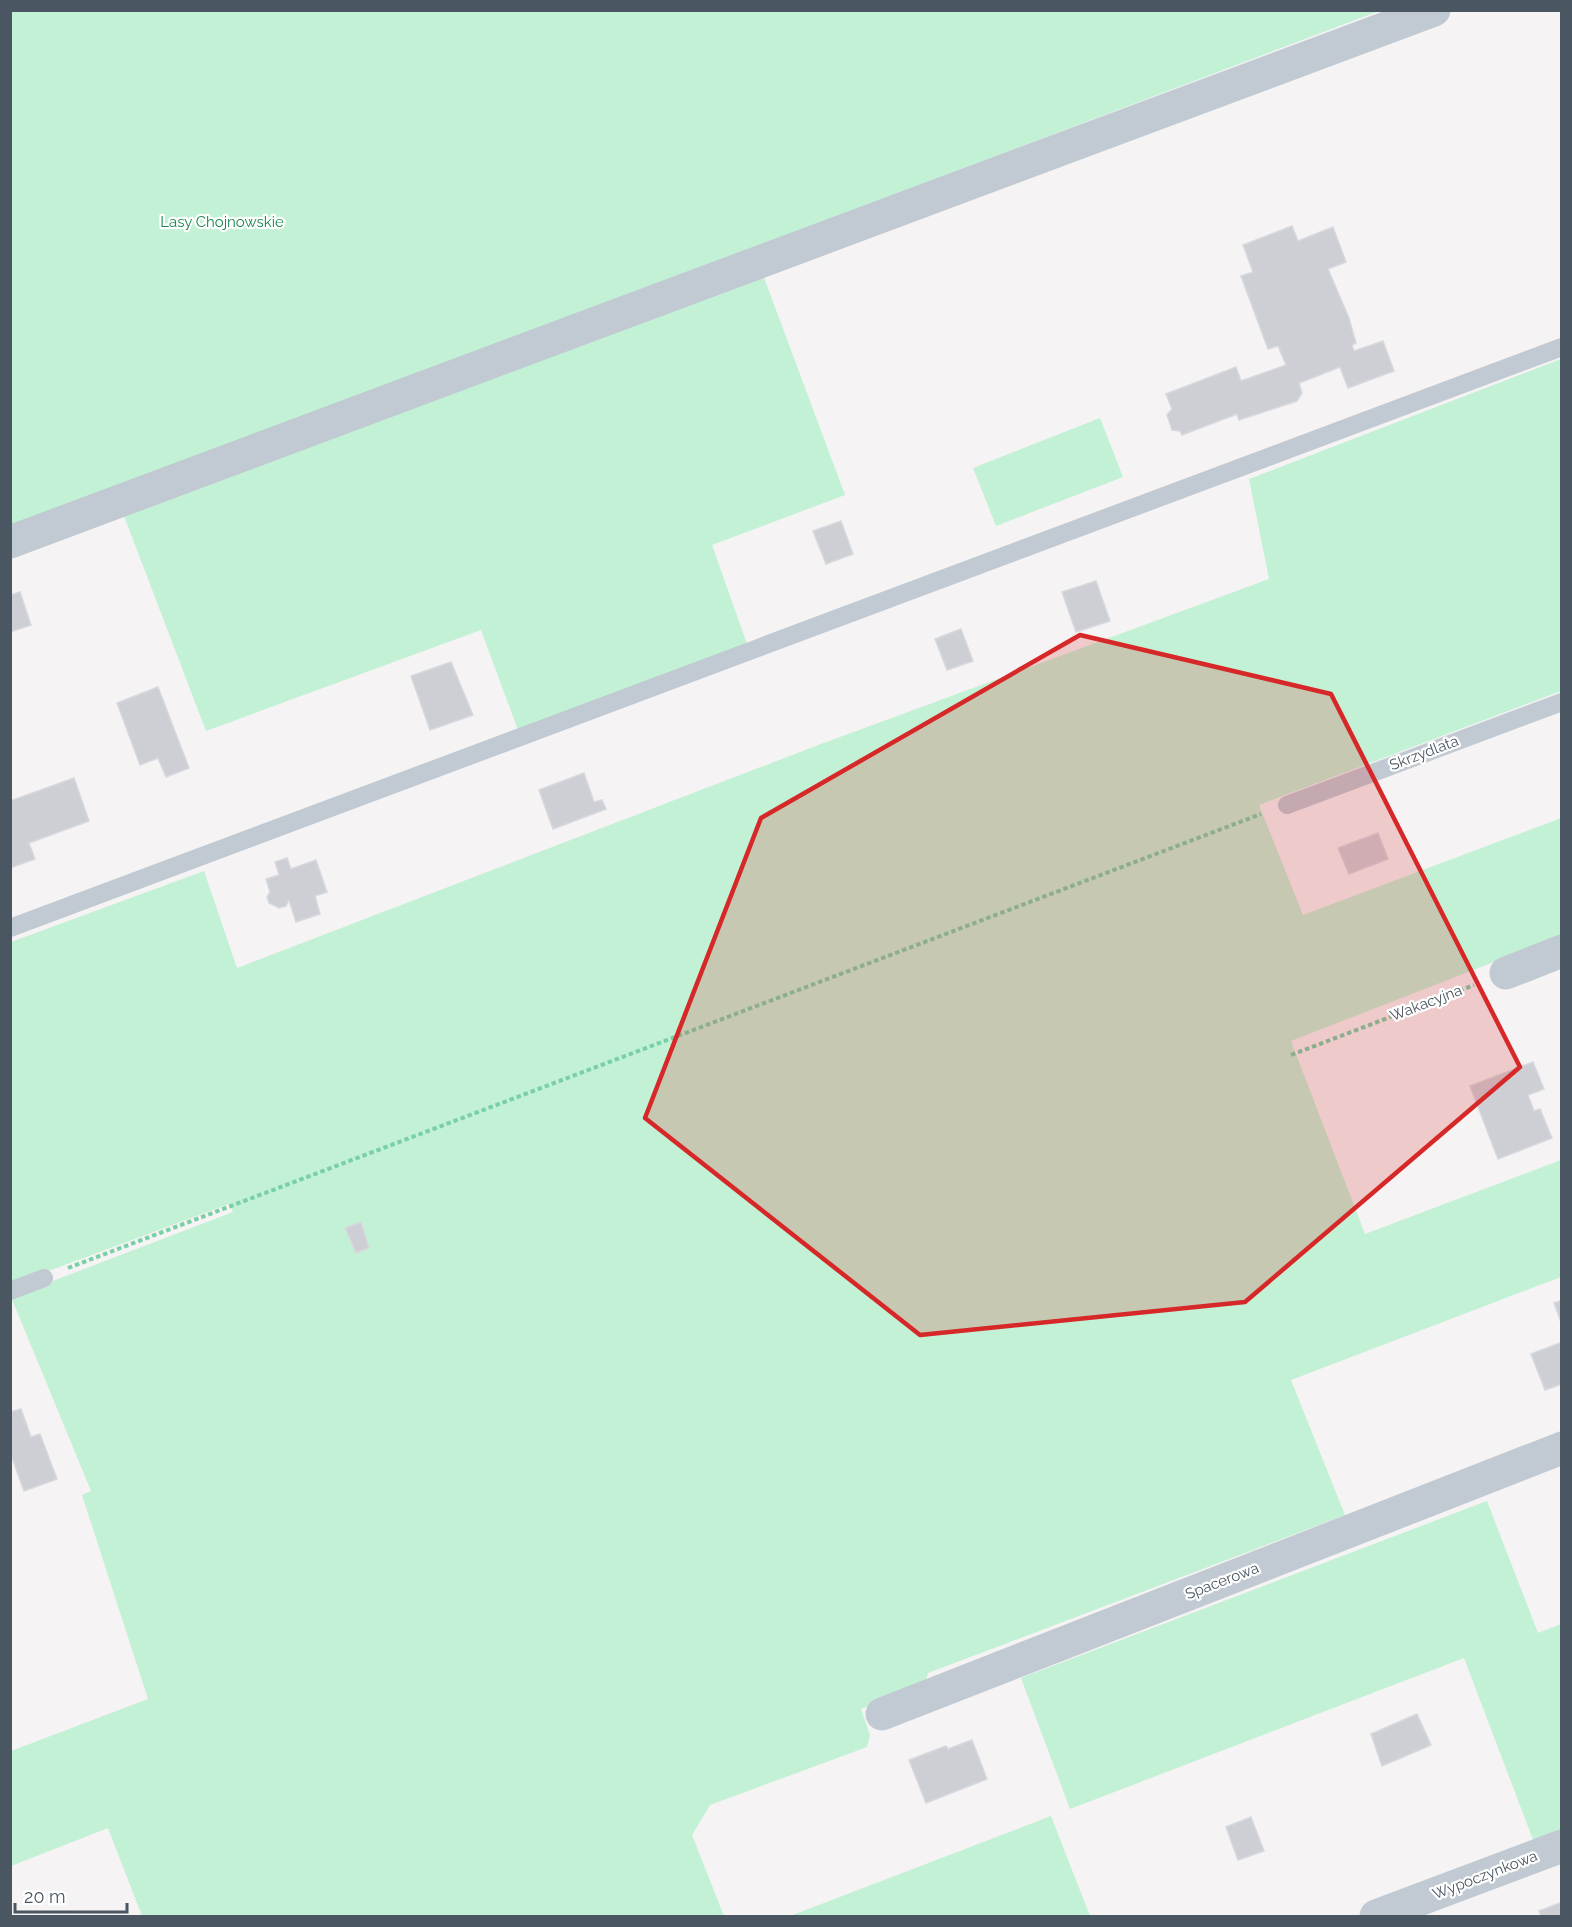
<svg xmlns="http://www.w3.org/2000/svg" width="1572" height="1927" font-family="Raleway,sans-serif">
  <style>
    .green { fill: #c3f1d5 }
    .building { fill: #cdcfd5; stroke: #d7d9de; stroke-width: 1.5 }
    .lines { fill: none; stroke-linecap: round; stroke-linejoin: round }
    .path { stroke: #7ad0a6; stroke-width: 4; stroke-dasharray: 4.5 3; stroke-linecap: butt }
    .lane { stroke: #c1cad2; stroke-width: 18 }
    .street { stroke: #c1cad2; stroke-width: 33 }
    .marked { fill: #d62828; fill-opacity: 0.2; stroke: #d62828; stroke-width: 4.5; stroke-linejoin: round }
    .labels { text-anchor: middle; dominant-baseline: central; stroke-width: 4.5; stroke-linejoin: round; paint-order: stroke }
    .park-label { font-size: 15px; fill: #17864f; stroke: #fff }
    .street-label { font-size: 15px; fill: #4a5661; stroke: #fff }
  </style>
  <rect width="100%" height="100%" fill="#f5f3f3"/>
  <g class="green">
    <polygon points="11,11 1379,11 11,529"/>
    <polygon points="763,275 845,495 712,545 747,644 518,730 481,630 206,731 124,516"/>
    <polygon points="1561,359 1561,691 1259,805 1303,915 1561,818 1561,936 1291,1041 1365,1234 1561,1160 1561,1277 1291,1380 1345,1515 928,1673 925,1684 861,1709 870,1735 867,1747 710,1805 692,1835 724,1916 142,1916 108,1828 11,1866 11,1751 148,1699 82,1495 91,1491 11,1297 233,1212 229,1204 11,1285 11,942 204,871 237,968 821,744 1269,579 1249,479"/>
    <polygon points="1100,418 1123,477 996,526 973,468"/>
    <polygon points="1487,1501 1538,1633 1561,1624 1561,1835 1535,1845 1464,1658 1070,1809 1021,1678"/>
    <polygon points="1051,1816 1090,1916 790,1916"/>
  </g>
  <g class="building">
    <polygon points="1292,226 1298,241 1333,227 1346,262 1328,269 1349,318 1356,343 1352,345 1354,351 1383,341 1394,371 1348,388 1340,367 1299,383 1302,393 1297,401 1239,420 1237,414 1182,435 1180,431 1172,430 1167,415 1172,409 1166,394 1236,367 1241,381 1286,365 1278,346 1268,349 1241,276 1253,272 1243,245"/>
    <polygon points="841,521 853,554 826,564 813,531"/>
    <polygon points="1096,581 1110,621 1076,632 1062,592"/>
    <polygon points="20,592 31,625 10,632 10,595"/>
    <polygon points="961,629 973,661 947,670 935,639"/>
    <polygon points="451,662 473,715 430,730 411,676"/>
    <polygon points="158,687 189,768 166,777 158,758 140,765 117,703"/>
    <polygon points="584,773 594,802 602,800 606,809 553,829 539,790"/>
    <polygon points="74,778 89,821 29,843 35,859 10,868 10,801"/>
    <polygon points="1378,833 1388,859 1349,874 1338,848"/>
    <polygon points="287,858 291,869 316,860 327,892 315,896 320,914 296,922 289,900 286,906 279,908 269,903 267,897 270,892 266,879 279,875 275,862"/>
    <polygon points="1533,1062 1544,1089 1528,1095 1534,1111 1540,1109 1552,1138 1498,1159 1470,1086"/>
    <polygon points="361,1222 369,1248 356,1253 345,1228"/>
    <polygon points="1562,1300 1562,1325 1554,1303"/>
    <polygon points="1562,1342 1562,1384 1545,1390 1531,1354"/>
    <polygon points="21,1409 31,1437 40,1434 57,1479 24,1491 10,1452 10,1412"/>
    <polygon points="1417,1714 1431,1745 1382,1766 1371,1734"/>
    <polygon points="972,1740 987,1779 926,1803 909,1760 946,1746 948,1749"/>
    <polygon points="1251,1817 1264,1851 1238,1860 1226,1827"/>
    <polygon points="1562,1902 1562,1916 1541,1916 1539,1911"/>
  </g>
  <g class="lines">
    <g class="path">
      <polyline points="1291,1055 1474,985"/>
      <polyline points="68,1268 1261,814"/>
    </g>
    <g class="lane">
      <polyline points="1287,805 1562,702"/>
      <polyline points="10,928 1562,347"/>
      <polyline points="10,1291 44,1278"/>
    </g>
    <g class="street">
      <polyline points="10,542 1434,10"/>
      <polyline points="1506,973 1562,951"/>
      <polyline points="882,1714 1562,1448"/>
      <polyline points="1376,1916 1562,1846"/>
    </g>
  </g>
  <path class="marked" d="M1080 635 1331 694 1520 1067 1245 1302 920 1335 645 1118 761 818Z"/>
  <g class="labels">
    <g class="park-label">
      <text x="222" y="222">Lasy Chojnowskie</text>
    </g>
    <g class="street-label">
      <text transform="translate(1424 753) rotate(-21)">Skrzydlata</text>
      <text transform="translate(1426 1003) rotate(-21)">Wakacyjna</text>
      <text transform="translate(1222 1581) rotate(-21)">Spacerowa</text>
      <text transform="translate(1485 1875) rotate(-21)">Wypoczynkowa</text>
    </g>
  </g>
  <rect width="1572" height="1927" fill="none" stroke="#4a5661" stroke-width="24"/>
  <path d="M15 1903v9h112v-9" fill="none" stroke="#4a5661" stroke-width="3"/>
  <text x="24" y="1903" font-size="18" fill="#4a5661" stroke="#ffffff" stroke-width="4.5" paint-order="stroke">20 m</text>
</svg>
